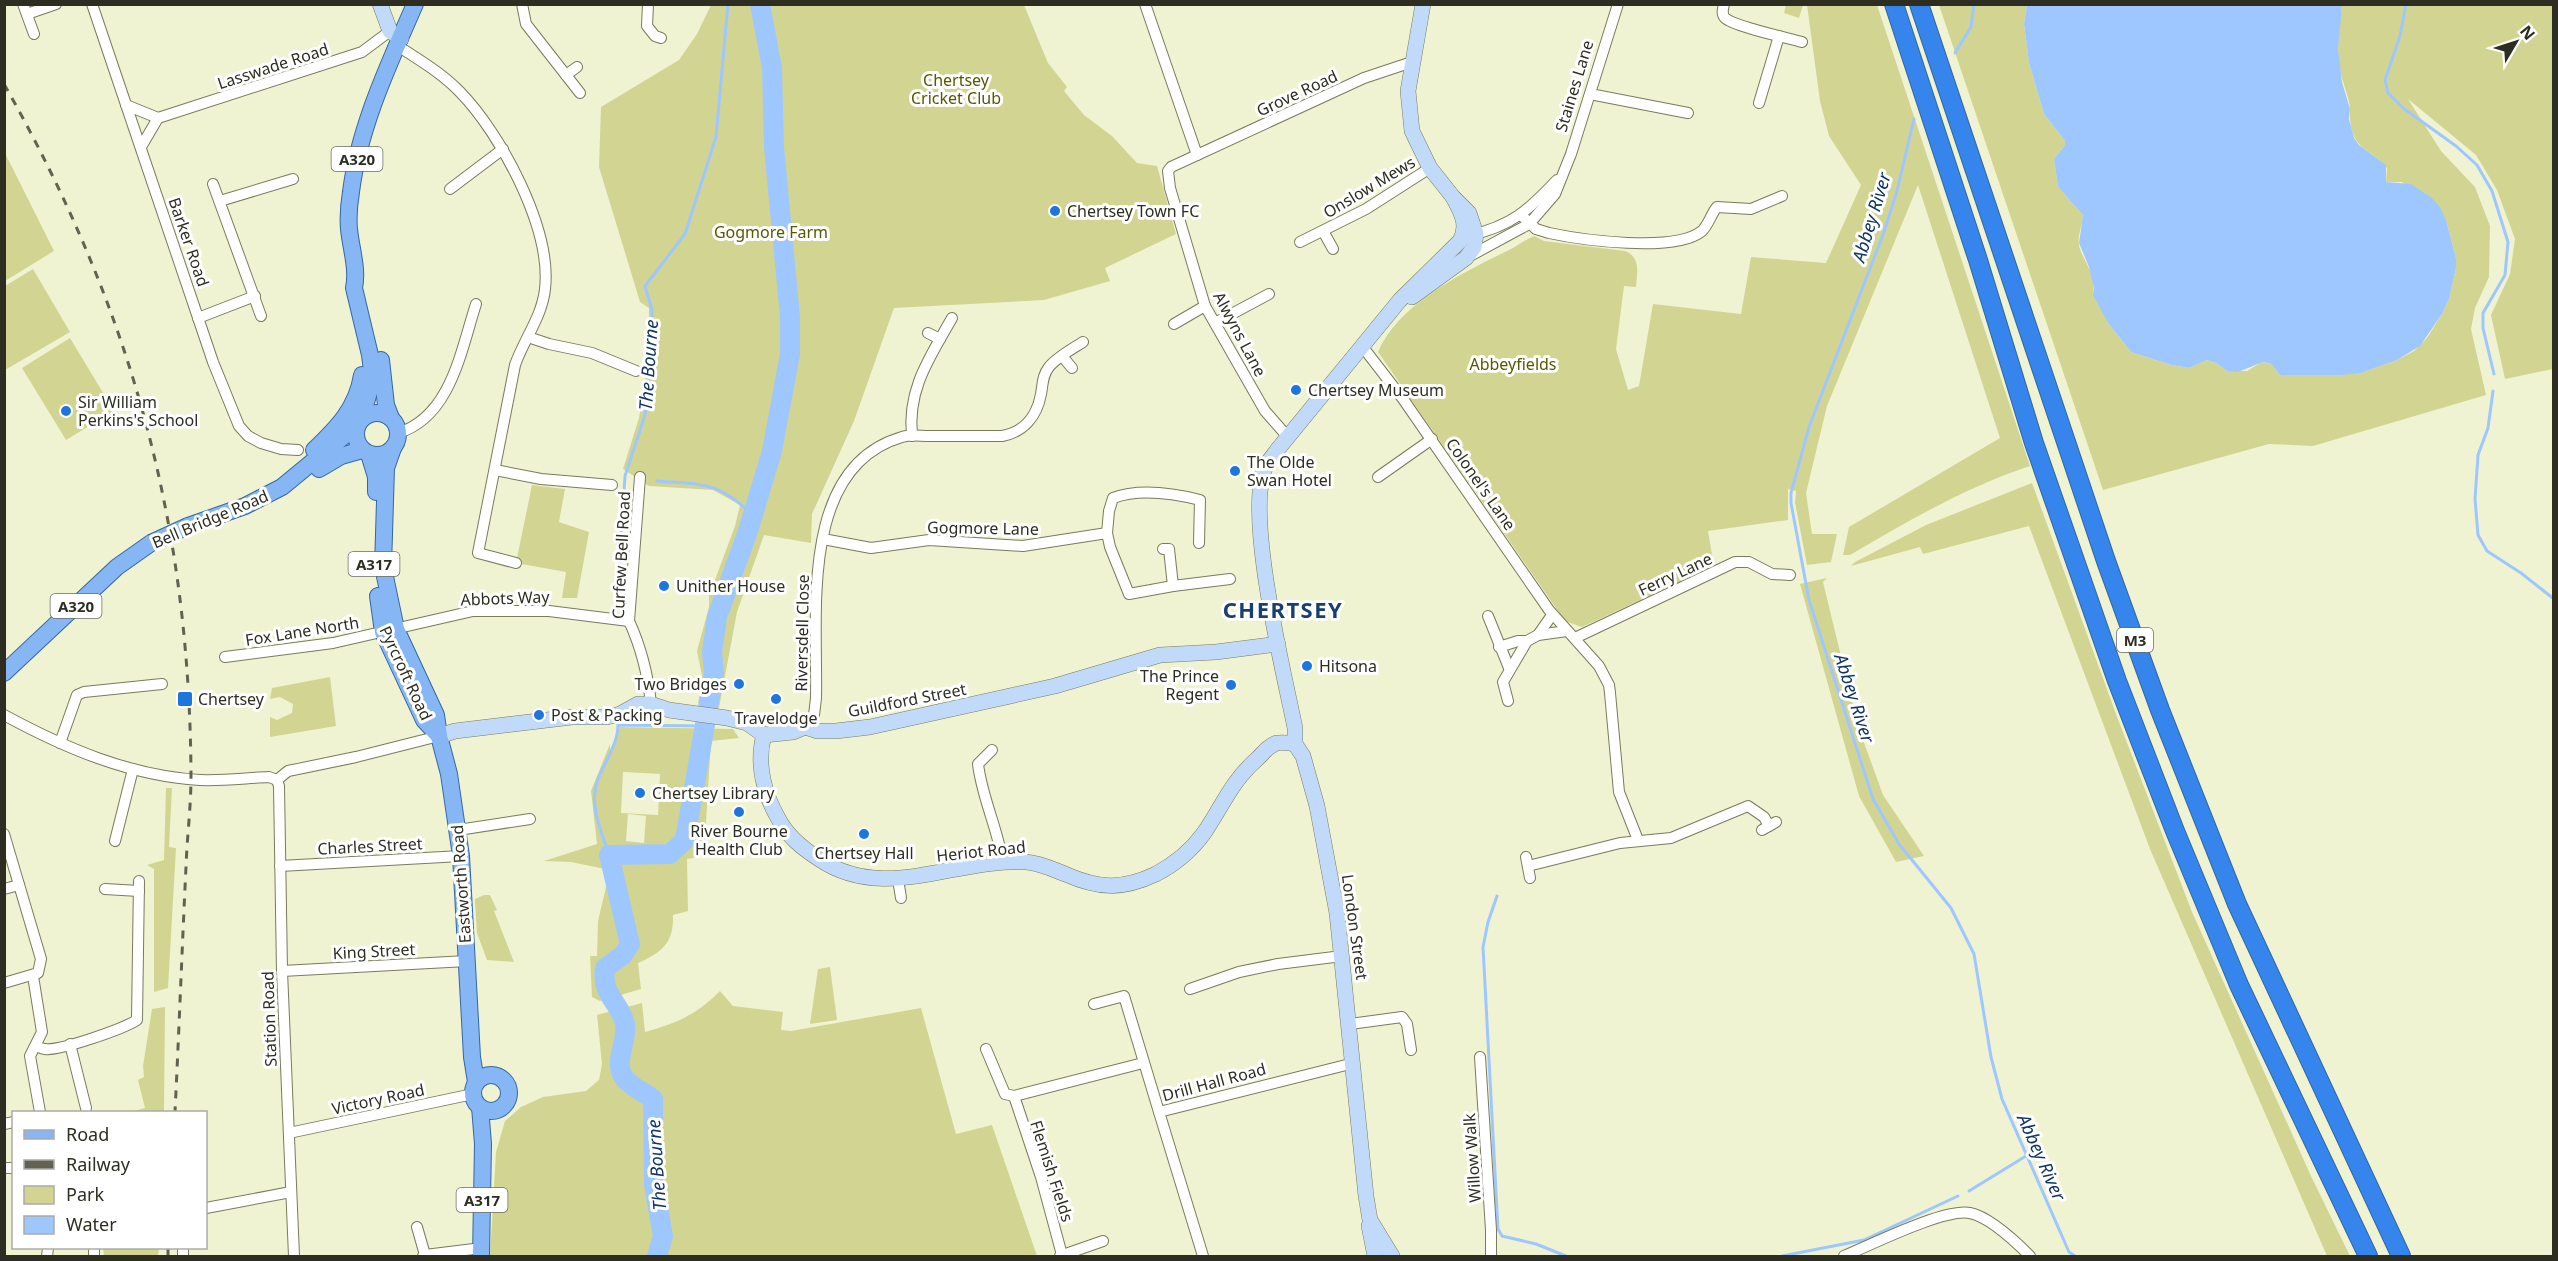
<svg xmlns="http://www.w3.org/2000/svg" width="2558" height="1261" font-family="'Noto Sans',sans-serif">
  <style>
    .green { fill: #d2d592; fill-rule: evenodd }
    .water { fill: #9ec7ff }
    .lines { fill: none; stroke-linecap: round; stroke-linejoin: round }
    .stream { stroke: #9ec7ff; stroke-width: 3 }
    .river { stroke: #9ec7ff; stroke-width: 20 }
    .street-casing { stroke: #797b5c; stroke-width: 12 }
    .secondary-casing { stroke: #797b5c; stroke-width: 16 }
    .primary-casing { stroke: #3267a5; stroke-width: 18 }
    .highway-casing { stroke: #3267a5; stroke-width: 20 }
    .street { stroke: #fff; stroke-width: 10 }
    .secondary { stroke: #c2daf9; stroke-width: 15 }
    .primary { stroke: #86b6f4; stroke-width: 16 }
    .highway { stroke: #3585ec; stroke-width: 18 }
    .rail { stroke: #616250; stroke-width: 3; stroke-dasharray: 8 8; stroke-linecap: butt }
    .primary-bridge-casing { stroke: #3267a5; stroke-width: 18; stroke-linecap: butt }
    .primary-bridge { stroke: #86b6f4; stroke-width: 16 }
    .poi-dot { fill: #1d75de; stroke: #fff; stroke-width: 2 }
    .labels { text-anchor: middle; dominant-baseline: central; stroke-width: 6; stroke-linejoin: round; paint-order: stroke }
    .shield { fill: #fff; stroke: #6c6d64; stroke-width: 1.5 }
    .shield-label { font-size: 15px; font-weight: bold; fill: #2d2e21 }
    .street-label { font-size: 16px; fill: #2d2e21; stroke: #fff }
    .park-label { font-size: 16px; fill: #575801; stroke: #fff }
    .poi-label { font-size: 16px; fill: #2d2e21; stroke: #fff; text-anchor: start }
    .water-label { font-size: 18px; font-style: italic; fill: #0e3566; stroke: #fff }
    .district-label { font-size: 22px; font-weight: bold; letter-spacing: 1.5px; fill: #173f73; stroke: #fff }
  </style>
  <rect width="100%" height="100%" fill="#f0f3d1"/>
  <g class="green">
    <polygon points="711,5 1024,5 1048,63 1067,87 1064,91 1084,115 1112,136 1137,163 1157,166 1176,234 1105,268 1110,281 1044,300 894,308 854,421 812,514 811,543 764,535 737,612 719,708 698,703 703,681 697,651 709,607 709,596 735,526 740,505 713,490 649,486 623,469 639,418 648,359 649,308 640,302 599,167 601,107 679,60 697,34"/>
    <polygon points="1786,5 1803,5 1799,18 1784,13"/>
    <path d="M1807 5H1877L2030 466C1966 487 1908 521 1850 555H1843L1849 527 2000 438 1918 185 1827 406 1806 493 1812 534H1837L1831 562 1807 565 1795 503 1796 491 1788 489V520L1708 531 1714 566 1582 627 1565 621 1378 352C1399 303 1464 272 1509 250 1517 246 1525 240 1534 236L1544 241 1625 251C1641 257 1637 273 1636 287L1624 286 1616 349 1628 390 1639 386 1653 304 1741 314 1751 257 1826 263 1861 185 1829 136 1820 101Z"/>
    <path d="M1939 5H2027L2024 24 2029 63 2044 114 2065 141V145L2054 159 2058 187 2083 215C2083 224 2077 236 2079 245 2081 258 2097 274 2093 292L2108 323 2131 352 2171 365 2189 368 2207 360 2216 363 2227 371H2247L2262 362 2271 364 2280 375 2361 373 2397 360 2414 351 2427 338 2442 314 2449 299 2456 268V258L2446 220 2402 182H2386L2387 168C2378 156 2362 150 2356 140 2350 130 2350 120 2350 109 2349 96 2342 82 2340 69 2336 47 2339 26 2342 5H2553V369L2505 379 2491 315 2510 274 2515 239 2497 190 2476 155 2408 99 2441 151 2475 187 2490 226 2489 277 2475 308 2471 329 2486 395 2313 446 2269 444 2103 490Z"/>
    <polygon points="5,153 54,251 5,281"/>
    <polygon points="33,269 70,332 5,370 5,286"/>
    <polygon points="70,338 114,411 66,440 22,368"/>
    <polygon points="2032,483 2116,714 2192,912 2311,1176 2350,1256 2327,1256 2150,849 2029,526 1923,554 1920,547 1851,566 1855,562 1926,525"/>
    <polygon points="532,485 565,489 559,522 589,532 577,598 562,598 566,572 516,563"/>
    <polygon points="1827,578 1823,582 1858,726 1883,795 1924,856 1896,862 1859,796 1800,584"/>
    <polygon points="330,677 336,726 270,737 270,717 277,720 292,713 293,704 280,697 270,699 272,688"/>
    <path d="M620 727 733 729 739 738 711 741 704 856 687 859 688 911 673 915C674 943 662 952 638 963L641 989 600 1001 592 997 590 956H597L598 921 610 870 571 862 544 861 597 844 591 791 610 744V754ZM623 772 660 774 658 815 621 813ZM628 814 646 816 644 843 626 841Z"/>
    <polygon points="166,788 172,788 169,847 176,848 168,988 154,992 154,869 147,865 164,860"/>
    <polygon points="484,895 490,895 497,910 494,911 514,962 487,960 477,933 475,903 475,899"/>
    <polygon points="830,967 837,1020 810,1024 818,969"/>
    <path d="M720 991 733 1006 783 1012 781 1030 791 1031 921 1008 956 1134 992 1125 1037 1256H490L496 1152 505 1121 521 1107 543 1097 586 1091 599 1080 602 1064 597 1015 642 1003 645 1032C677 1023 696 1015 720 991Z"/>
    <polygon points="165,1007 164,1112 130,1112 145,1108 138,1080 144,1077 143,1066 152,1009"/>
    <polygon points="103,1248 159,1248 158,1256 104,1256"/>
  </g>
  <polygon class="water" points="2027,5 2342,5 2338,49 2342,82 2350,109 2349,119 2354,138 2359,145 2386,165 2386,182 2411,184 2432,198 2440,207 2446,220 2456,258 2456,268 2449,299 2442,314 2420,346 2397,360 2361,373 2342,375 2280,375 2271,364 2263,362 2238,372 2227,371 2216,363 2207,360 2189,368 2171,365 2131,352 2108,323 2093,295 2094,288 2089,267 2079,243 2083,215 2058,187 2054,159 2065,145 2065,141 2044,114 2029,63 2024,24"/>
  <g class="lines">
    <g class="stream">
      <polyline points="2406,4 2400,36 2385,80 2388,93 2403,108 2456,146 2477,165 2492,191 2508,242 2505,275 2483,313 2483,328 2494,374"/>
      <polyline points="1955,53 1971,27 1974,4"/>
      <polyline points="1914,119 1897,191 1884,232 1809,427 1791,493 1791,503 1809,600 1873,799 1899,844 1951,908 1974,954 1991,1057 2002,1099 2069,1252 2075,1256"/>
      <polyline points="2493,391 2488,428 2478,455 2475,499 2478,535 2487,551 2521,573 2554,599"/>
      <path d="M657 481C703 485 716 480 753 515"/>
      <polyline points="617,598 625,476 645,415 651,362 652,310 645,286 685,234 716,137 728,4"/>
      <path d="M609 855C602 833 589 806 597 782 603 764 618 745 618 725L705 726"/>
      <polyline points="1497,896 1488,922 1483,947 1498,1229 1502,1236 1536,1244 1566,1256"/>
      <polyline points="1969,1191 2026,1156"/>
      <polyline points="1782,1256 1864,1240 1958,1196"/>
    </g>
    <path class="river" d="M657 1256 663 1236 654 1185 653 1099C645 1093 632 1087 625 1079 612 1063 628 1042 625 1024 621 1003 601 996 605 968L623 955 630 944 609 855 670 854 685 840 714 673 712 652 717 617 748 531 772 451 790 354V317L774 147 772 68 760 4"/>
    <g class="street-casing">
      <g id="street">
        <polyline points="23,4 34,34"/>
        <polyline points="92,4 213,362 239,426 248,436 261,443 281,449 298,450"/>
        <polyline points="522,4 526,24 580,93"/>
        <polyline points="648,4 647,26 655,36 661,38"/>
        <polyline points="1145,4 1197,155"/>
        <path d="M1724 4C1723 9 1721 14 1725 18 1733 26 1788 38 1802 42"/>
        <polyline points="27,14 56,4"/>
        <path d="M398 46C419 60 442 73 460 92 501 134 552 229 545 289 542 317 524 339 515 365L478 553 516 563"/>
        <polyline points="566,75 577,67"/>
        <polyline points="1590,94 1688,113"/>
        <polyline points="1759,103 1779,36"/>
        <polyline points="126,105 158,118 362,52 390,31"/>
        <polyline points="141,147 158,118"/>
        <polyline points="213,184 261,316"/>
        <polyline points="450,189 503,149"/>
        <polyline points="220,201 293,179"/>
        <path d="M1521 215 1536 229 1549 233C1582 240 1675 253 1702 231 1709 224 1711 214 1717 207L1751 209 1782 196"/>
        <polyline points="1323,231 1333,249"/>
        <path d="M1471 235C1511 226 1529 210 1557 180"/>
        <polyline points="1300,242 1366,209 1430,168"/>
        <polyline points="1468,257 1529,224 1555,194 1571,154 1618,4"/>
        <polyline points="198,318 255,296"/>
        <polyline points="1215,323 1269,294"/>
        <polyline points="1174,324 1205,306"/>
        <polyline points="928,333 940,339"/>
        <polyline points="528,337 549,344 592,353 636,371"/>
        <polyline points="1362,346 1403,399 1549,610 1599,666 1609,685 1610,693 1619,792 1638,840"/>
        <polyline points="1062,356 1072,368"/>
        <path d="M398 433C451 417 461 350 476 304"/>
        <path d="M912 436C907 389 930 357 952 318"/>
        <polyline points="1287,436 1265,411 1205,306 1170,188 1168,171 1171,167 1364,78 1412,62"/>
        <polyline points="495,470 541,479 612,485"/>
        <path d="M640 477 629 621C641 647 648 675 651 704"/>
        <polyline points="1378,477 1432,439"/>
        <polyline points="1107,533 1110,547 1129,594 1173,586 1230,579"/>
        <path d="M823 539 871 548 929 540 1023 546 1107 533 1109 511 1113 498C1140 488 1172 493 1200 500L1199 543"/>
        <polyline points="1163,549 1169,549 1173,586"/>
        <polyline points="1488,616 1509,668"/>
        <polyline points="1538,635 1567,631"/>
        <polyline points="1575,638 1735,562 1749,562 1772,574 1790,575"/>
        <polyline points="1499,647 1518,641 1527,641"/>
        <polyline points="225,657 333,643 473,611 549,611 629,621"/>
        <polyline points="1508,701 1503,682 1527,641 1538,635 1552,615"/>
        <path d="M4 715C65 748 130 776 200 780 222 781 246 778 269 777L277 780"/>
        <path d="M805 727 814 715 816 698C818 616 798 467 902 437 910 434 920 436 929 436 953 436 977 436 1002 436 1024 432 1037 416 1041 394 1043 384 1042 376 1049 367 1057 357 1072 349 1083 342"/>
        <polyline points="60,743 77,695 84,692 162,684"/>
        <path d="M992 750 978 764C982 798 998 829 1003 863"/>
        <polyline points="277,780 279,786 282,971 294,1256"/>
        <polyline points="277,780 288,771 356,757 439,736"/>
        <polyline points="458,830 530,819"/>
        <polyline points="1762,830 1776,822"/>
        <polyline points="4,834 41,959 38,973 4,983"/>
        <polyline points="115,841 133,769"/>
        <polyline points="1526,857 1530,878"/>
        <polyline points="280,866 461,856"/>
        <polyline points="1528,866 1620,843 1671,838 1748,806 1764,817 1769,826"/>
        <polyline points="898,879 901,898"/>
        <polyline points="4,889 19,885"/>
        <polyline points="105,889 139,891"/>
        <polyline points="282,971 467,961"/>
        <polyline points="33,976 42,1032 30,1056 40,1112"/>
        <polyline points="1190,989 1239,972 1278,964 1342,956"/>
        <polyline points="1094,1004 1124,996 1159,1112"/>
        <polyline points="1350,1024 1402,1017 1407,1024 1411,1050"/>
        <polyline points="70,1044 86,1108"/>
        <path d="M36 1046C39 1047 42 1049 45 1049 60 1051 123 1029 137 1020L139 881"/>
        <polyline points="986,1049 1005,1094 1014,1096 1143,1063"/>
        <polyline points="1480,1057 1491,1230 1491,1256"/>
        <polyline points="1014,1096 1041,1177 1062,1255"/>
        <polyline points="4,1124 14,1122"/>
        <polyline points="289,1133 473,1094"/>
        <polyline points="4,1168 14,1168"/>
        <polyline points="206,1208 291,1192"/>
        <polyline points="417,1227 425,1255 423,1256"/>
        <polyline points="94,1248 94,1256"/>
        <polyline points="425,1255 482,1248"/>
        <polyline points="47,1256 48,1248"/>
        <polyline points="183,1256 183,1248"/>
        <polyline points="1060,1256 1103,1241"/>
        <polyline points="1203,1256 1159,1112 1354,1063"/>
        <path d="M1844 1256C1871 1245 1944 1208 1970 1213 1990 1217 2017 1243 2030 1256"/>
      </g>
    </g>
    <g class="secondary-casing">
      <g id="secondary">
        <polyline points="380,4 390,31 401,39"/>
        <polyline points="1412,297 1466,258 1474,247 1476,234 1469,213 1453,197 1430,168 1412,131 1408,91 1423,4"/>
        <path d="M764 735C756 763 764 794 778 818 787 836 802 848 819 859 884 903 955 858 1026 862 1040 863 1052 869 1065 874 1099 889 1122 890 1156 874 1175 864 1191 851 1204 833 1222 807 1231 782 1256 760 1263 754 1267 746 1277 743 1282 742 1289 743 1295 744"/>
        <polyline points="439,736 455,731 572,717 607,717 620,714 638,704 651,704 669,710 727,718 747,723 764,735 793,732 805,727 817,731 836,731 870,727 1055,686 1160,655 1216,652 1278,644"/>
        <polyline points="1369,1226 1375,1256"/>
        <path d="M1392 1256 1370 1220 1366 1196 1337 913 1317 806 1303 756 1295 744V728C1284 673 1245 516 1265 468 1268 461 1274 455 1278 449L1400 300 1460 241C1469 225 1461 212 1453 197"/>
      </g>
    </g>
    <g class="primary-casing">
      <g id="primary">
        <polyline points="381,360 386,405 391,418"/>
        <circle cx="377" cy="434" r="21"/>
        <path d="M361 419 373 379 370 355 354 288C358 269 351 249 349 229 348 217 349 204 351 192 359 127 389 64 415 4"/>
        <polyline points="393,448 386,468 383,567 396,629 436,715 439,736 449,774 461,856 472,1057 476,1082"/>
        <path d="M314 450C337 428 357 408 362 375"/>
        <polyline points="369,454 376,477 376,492"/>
        <polyline points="319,469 341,456 362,450"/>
        <polyline points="188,526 245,506 282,487 356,426"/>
        <polyline points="378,596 383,632 424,720 439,736"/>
        <polyline points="4,673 117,567 151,543"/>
        <circle cx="491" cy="1093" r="18"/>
        <polyline points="480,1107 483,1144 481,1256"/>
      </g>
    </g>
    <g class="highway-casing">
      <g id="highway">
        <polyline points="1894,4 1978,260 2034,443 2117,681 2175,831 2239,985 2368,1256"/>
        <polyline points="1919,4 2106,561 2160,710 2237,904 2401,1256"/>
      </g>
    </g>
    <use href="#street" class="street"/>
    <use href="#secondary" class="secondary"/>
    <use href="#primary" class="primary"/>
    <use href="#highway" class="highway"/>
    <g class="rail">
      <path d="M4 84C130 306 190 521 191 777 191 807 187 837 186 867 182 949 179 1031 175 1112"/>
      <polyline points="168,1256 168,1248"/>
    </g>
    <g class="primary-bridge-casing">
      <polyline id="primary-bridge" points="151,543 188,526"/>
    </g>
    <use href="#primary-bridge" class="primary-bridge"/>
  </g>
  <g class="poi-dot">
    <circle cx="1055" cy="211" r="6"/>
    <circle cx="1296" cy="390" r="6"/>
    <circle cx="66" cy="411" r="6"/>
    <circle cx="1235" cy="471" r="6"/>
    <circle cx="664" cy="586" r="6"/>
    <circle cx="1307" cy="666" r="6"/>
    <circle cx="739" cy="684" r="6"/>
    <circle cx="1231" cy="685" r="6"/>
    <rect x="177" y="691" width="16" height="16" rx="3"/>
    <circle cx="776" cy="699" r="6"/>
    <circle cx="539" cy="715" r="6"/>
    <circle cx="640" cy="793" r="6"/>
    <circle cx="739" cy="812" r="6"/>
    <circle cx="864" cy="834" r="6"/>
  </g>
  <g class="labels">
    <g class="shield">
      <rect x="331.5" y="147" width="51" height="24" rx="4.5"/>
      <rect x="348.5" y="552" width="51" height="24" rx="4.5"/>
      <rect x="50.5" y="594" width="51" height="24" rx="4.5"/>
      <rect x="2117" y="628" width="36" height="24" rx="4.5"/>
      <rect x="456.5" y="1188" width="51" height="24" rx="4.5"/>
    </g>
    <g class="shield-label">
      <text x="357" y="159">A320</text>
      <text x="374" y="564">A317</text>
      <text x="76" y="606">A320</text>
      <text x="2135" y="640">M3</text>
      <text x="482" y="1200">A317</text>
    </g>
    <g class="street-label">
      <text transform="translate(273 66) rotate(-18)">Lasswade Road</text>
      <text transform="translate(1574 86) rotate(-73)">Staines Lane</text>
      <text transform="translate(1297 93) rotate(-25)">Grove Road</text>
      <text transform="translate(1369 187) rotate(-31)">Onslow Mews</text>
      <text transform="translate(189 242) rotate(71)">Barker Road</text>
      <text transform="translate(1240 334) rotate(62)">Alwyns Lane</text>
      <text transform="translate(1481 484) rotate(55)">Colonel's Lane</text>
      <text transform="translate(210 519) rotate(-23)">Bell Bridge Road</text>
      <text transform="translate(983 528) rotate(1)">Gogmore Lane</text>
      <text transform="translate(621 555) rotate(-87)">Curfew Bell Road</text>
      <text transform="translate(1675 574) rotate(-25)">Ferry Lane</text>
      <text transform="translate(505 598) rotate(-2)">Abbots Way</text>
      <text transform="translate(302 631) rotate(-9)">Fox Lane North</text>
      <text transform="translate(802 633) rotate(-89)">Riversdell Close</text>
      <text transform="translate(406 673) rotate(65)">Pyrcroft Road</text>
      <text transform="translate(907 700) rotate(-11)">Guildford Street</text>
      <text transform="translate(370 846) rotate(-3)">Charles Street</text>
      <text transform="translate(981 851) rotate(-6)">Heriot Road</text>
      <text transform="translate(461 884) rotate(-94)">Eastworth Road</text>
      <text transform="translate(1355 927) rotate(82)">London Street</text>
      <text transform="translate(374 951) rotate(-3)">King Street</text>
      <text transform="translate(269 1019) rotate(-92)">Station Road</text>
      <text transform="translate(1214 1082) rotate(-15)">Drill Hall Road</text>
      <text transform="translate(378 1099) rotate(-12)">Victory Road</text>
      <text transform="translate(1472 1158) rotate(-94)">Willow Walk</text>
      <text transform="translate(1052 1171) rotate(72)">Flemish Fields</text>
    </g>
    <g class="park-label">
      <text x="956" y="80">Chertsey<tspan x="956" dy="18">Cricket Club</tspan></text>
      <text x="771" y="232">Gogmore Farm</text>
      <text x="1513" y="364">Abbeyfields</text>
    </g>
    <g class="poi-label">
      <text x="1067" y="211">Chertsey Town FC</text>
      <text x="1308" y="390">Chertsey Museum</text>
      <text x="78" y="402">Sir William<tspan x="78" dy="18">Perkins's School</tspan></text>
      <text x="1247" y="462">The Olde<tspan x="1247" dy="18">Swan Hotel</tspan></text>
      <text x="676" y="586">Unither House</text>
      <text x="1319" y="666">Hitsona</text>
      <text x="1219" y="676" text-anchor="end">The Prince<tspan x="1219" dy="18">Regent</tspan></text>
      <text x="727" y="684" text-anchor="end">Two Bridges</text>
      <text x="198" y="699">Chertsey</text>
      <text x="551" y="715">Post &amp; Packing</text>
      <text x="776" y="718" text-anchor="middle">Travelodge</text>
      <text x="652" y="793">Chertsey Library</text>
      <text x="739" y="831" text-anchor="middle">River Bourne<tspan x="739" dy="18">Health Club</tspan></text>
      <text x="864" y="853" text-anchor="middle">Chertsey Hall</text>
    </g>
    <g class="water-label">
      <text transform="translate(1871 217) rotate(-73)">Abbey River</text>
      <text transform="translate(648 365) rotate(-86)">The Bourne</text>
      <text transform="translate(1855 698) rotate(72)">Abbey River</text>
      <text transform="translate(2042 1157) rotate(66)">Abbey River</text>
      <text transform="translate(656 1165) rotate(-94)">The Bourne</text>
    </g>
    <g class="district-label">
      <text x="1283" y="609">CHERTSEY</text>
    </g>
  </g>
  <rect width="2558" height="1261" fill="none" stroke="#2d2e21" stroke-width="12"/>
  <rect x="12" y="1111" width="195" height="138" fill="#ffffff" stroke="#ababa6" stroke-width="1.5"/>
  <rect x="24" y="1130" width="30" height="9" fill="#86b6f4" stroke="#ababa6" stroke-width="1.5"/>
  <text x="66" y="1141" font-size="18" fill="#2d2e21">Road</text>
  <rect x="24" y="1160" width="30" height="9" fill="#616250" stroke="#ababa6" stroke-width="1.5"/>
  <text x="66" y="1171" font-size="18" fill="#2d2e21">Railway</text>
  <rect x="24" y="1186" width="30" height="18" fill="#d2d592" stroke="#ababa6" stroke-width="1.5"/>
  <text x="66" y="1201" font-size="18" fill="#2d2e21">Park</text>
  <rect x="24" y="1216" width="30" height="18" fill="#9ec7ff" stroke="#ababa6" stroke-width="1.5"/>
  <text x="66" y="1231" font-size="18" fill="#2d2e21">Water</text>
  <g transform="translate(2516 42) rotate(51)" stroke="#ffffff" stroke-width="4.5" paint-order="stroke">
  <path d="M0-4.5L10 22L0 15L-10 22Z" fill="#2d2e21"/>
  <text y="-9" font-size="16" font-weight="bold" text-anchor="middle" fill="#2d2e21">N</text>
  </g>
</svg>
